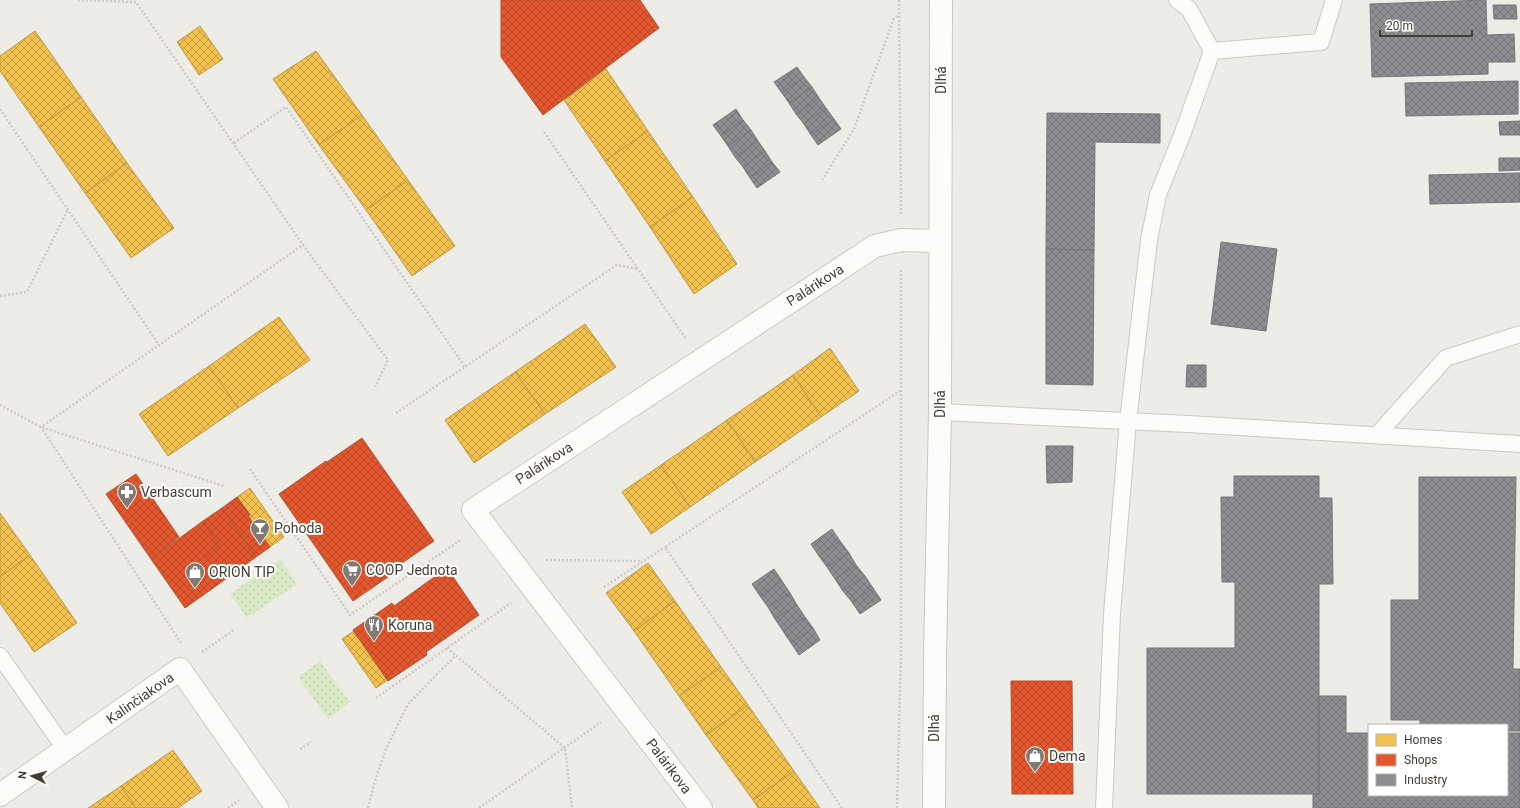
<svg xmlns="http://www.w3.org/2000/svg" width="1520" height="808" font-family="Roboto,sans-serif">
  <style>
    .grass { fill: url(#grass-dots) }
    .homes { fill: url(#homes-cross-hatch); stroke: #be9a46 }
    .shops { fill: url(#shops-cross-hatch); stroke: #b45030 }
    .industry { fill: url(#industry-cross-hatch); stroke: #777576 }
    .lines { fill: none; stroke-linecap: round; stroke-linejoin: round }
    .lane-casing { stroke: #cac8c2; stroke-width: 18 }
    .street-casing { stroke: #cac8c2; stroke-width: 24 }
    .path { stroke: #cccac5; stroke-width: 2.5; stroke-dasharray: 2 2; stroke-linecap: butt }
    .lane { stroke: #fcfcfb; stroke-width: 16 }
    .street { stroke: #fcfcfb; stroke-width: 22 }
    .labels { text-anchor: middle; dominant-baseline: central; stroke-width: 4; stroke-linejoin: round; paint-order: stroke }
    .street-label { font-size: 14px; fill: #433e33; stroke: #fff }
    .poi-label { font-size: 14px; fill: #433e33; stroke: #fff; text-anchor: start }
  </style>
  <defs>
    <pattern id="grass-dots" width="8" height="8" patternUnits="userSpaceOnUse"><rect width="8" height="8" fill="#d9e9c5"/><path d="M2 2h.1M6 6h.1" fill="none" stroke="#bbc9aa" stroke-width="1.8" stroke-linecap="round"/></pattern>
    <pattern id="homes-cross-hatch" width="8" height="8" patternUnits="userSpaceOnUse"><rect width="8" height="8" fill="#f2c14e"/><path d="M0 0l8 8M0 8l8-8" fill="none" stroke="#c69e41"/></pattern>
    <pattern id="shops-cross-hatch" width="8" height="8" patternUnits="userSpaceOnUse"><rect width="8" height="8" fill="#e4572e"/><path d="M0 0l8 8M0 8l8-8" fill="none" stroke="#ba4928"/></pattern>
    <pattern id="industry-cross-hatch" width="8" height="8" patternUnits="userSpaceOnUse"><rect width="8" height="8" fill="#8d8d92"/><path d="M0 0l8 8M0 8l8-8" fill="none" stroke="#757578"/></pattern>
  </defs>
  <rect width="100%" height="100%" fill="#eeece6"/>
  <g class="grass">
    <polygon points="280,559 297,584 247,618 230,594"/>
    <polygon points="320,661 350,702 328,719 298,677"/>
  </g>
  <g class="homes">
    <polygon points="200,26 223,59 199,75 177,42"/>
    <polygon points="35,31 81,97 39,127 0,71 0,56"/>
    <polygon points="316,51 362,115 319,145 273,79"/>
    <polygon points="606,69 648,131 605,161 564,100"/>
    <polygon points="81,97 127,163 85,193 39,127"/>
    <polygon points="362,115 408,180 366,210 319,145"/>
    <polygon points="648,131 693,197 650,227 605,161"/>
    <polygon points="127,163 174,228 131,258 85,193"/>
    <polygon points="408,180 455,246 412,276 366,210"/>
    <polygon points="693,197 737,264 694,294 650,227"/>
    <polygon points="279,317 310,360 238,408 209,366"/>
    <polygon points="585,324 616,367 545,414 515,372"/>
    <polygon points="830,348 859,391 821,417 793,375"/>
    <polygon points="209,366 238,408 168,456 139,414"/>
    <polygon points="515,372 545,414 474,463 445,420"/>
    <polygon points="793,375 821,417 755,462 727,420"/>
    <polygon points="727,420 755,462 690,507 661,465"/>
    <polygon points="661,465 690,507 651,534 622,492"/>
    <polygon points="250,488 284,537 270,547 248,516 250,515 237,497"/>
    <polygon points="0,513 30,555 0,577"/>
    <polygon points="30,555 77,623 34,652 0,603 0,577"/>
    <polygon points="648,563 675,601 634,631 606,593"/>
    <polygon points="675,601 721,667 679,696 634,631"/>
    <polygon points="354,631 388,680 376,688 342,639"/>
    <polygon points="721,667 748,705 706,735 679,696"/>
    <polygon points="748,705 794,771 753,800 706,735"/>
    <polygon points="173,750 202,791 178,808 136,808 121,786"/>
    <polygon points="794,771 820,808 758,808 753,800"/>
    <polygon points="121,786 136,808 88,808"/>
  </g>
  <g class="shops">
    <polygon points="501,0 640,0 659,28 543,115 501,57"/>
    <polygon points="362,438 434,541 399,565 401,568 353,601 279,494 326,461 327,462"/>
    <polygon points="136,474 179,537 151,559 106,494"/>
    <polygon points="237,497 250,515 248,516 270,547 256,557 222,508"/>
    <polygon points="222,508 256,557 216,586 198,561 220,546 203,521"/>
    <polygon points="203,521 220,546 198,561 216,586 185,608 151,559"/>
    <polygon points="447,568 479,615 426,652 427,655 388,681 353,630 392,603 394,606"/>
    <polygon points="1011,681 1072,681 1073,794 1012,794"/>
  </g>
  <g class="industry">
    <polygon points="1486,0 1487,35 1514,34 1515,62 1488,62 1488,74 1372,77 1370,4"/>
    <polygon points="1493,5 1516,5 1517,19 1494,19"/>
    <polygon points="797,67 804,77 782,93 774,82"/>
    <polygon points="804,77 812,87 789,103 782,93"/>
    <polygon points="1518,81 1518,114 1406,116 1405,83"/>
    <polygon points="812,87 819,98 796,114 789,103"/>
    <polygon points="819,98 826,108 804,124 796,114"/>
    <polygon points="826,108 834,119 811,135 804,124"/>
    <polygon points="736,109 743,120 721,136 713,125"/>
    <polygon points="1047,113 1160,114 1160,143 1095,142 1094,250 1046,249"/>
    <polygon points="834,119 841,129 818,145 811,135"/>
    <polygon points="743,120 751,130 728,146 721,136"/>
    <polygon points="1520,121 1520,135 1500,135 1499,122"/>
    <polygon points="751,130 758,141 735,157 728,146"/>
    <polygon points="758,141 765,151 743,167 735,157"/>
    <polygon points="765,151 772,162 750,178 743,167"/>
    <polygon points="1499,158 1520,158 1520,170 1499,171"/>
    <polygon points="772,162 780,172 757,188 750,178"/>
    <polygon points="1520,173 1520,202 1430,204 1429,175"/>
    <polygon points="1221,242 1277,249 1266,331 1211,324"/>
    <polygon points="1046,249 1094,250 1093,385 1046,384"/>
    <polygon points="1187,365 1206,365 1206,387 1186,387"/>
    <polygon points="1046,446 1073,446 1072,482 1047,483"/>
    <polygon points="1234,476 1319,476 1319,498 1332,498 1333,584 1319,584 1319,794 1147,794 1147,648 1235,648 1235,582 1222,582 1221,497 1234,497"/>
    <polygon points="1419,477 1516,477 1513,669 1520,669 1520,731 1507,731 1507,725 1420,725 1420,720 1391,720 1391,600 1419,600"/>
    <polygon points="832,529 840,541 819,556 811,544"/>
    <polygon points="840,541 849,553 827,567 819,556"/>
    <polygon points="849,553 856,565 835,579 827,567"/>
    <polygon points="856,565 865,576 843,591 835,579"/>
    <polygon points="774,569 782,581 760,596 752,584"/>
    <polygon points="865,576 873,588 852,602 843,591"/>
    <polygon points="782,581 790,593 768,607 760,596"/>
    <polygon points="873,588 881,600 860,614 852,602"/>
    <polygon points="790,593 797,605 775,619 768,607"/>
    <polygon points="797,605 805,617 783,631 775,619"/>
    <polygon points="805,617 813,628 791,643 783,631"/>
    <polygon points="813,628 820,640 799,655 791,643"/>
    <polygon points="1319,696 1346,696 1346,733 1369,733 1369,795 1507,795 1507,733 1520,733 1520,808 1313,808 1313,794 1319,794"/>
  </g>
  <g class="lines">
    <g class="lane-casing">
      <g id="lane">
        <polyline points="1177,0 1189,9 1212,51"/>
        <polyline points="940,412 1188,424 1520,444"/>
        <polyline points="1377,435 1446,358 1520,334"/>
        <polyline points="0,656 66,750"/>
        <polyline points="1104,808 1112,614 1128,421 1149,240 1158,195 1182,135 1212,51 1321,42 1334,0"/>
      </g>
    </g>
    <g class="street-casing">
      <g id="street">
        <polyline points="0,795 180,669 277,808"/>
        <polyline points="701,808 473,510 875,246 901,240 940,241"/>
        <polyline points="934,808 935,656 940,412 941,0"/>
      </g>
    </g>
    <g class="path">
      <polyline points="78,0 136,2 303,245"/>
      <polyline points="899,0 901,214"/>
      <polyline points="0,109 159,345"/>
      <polyline points="544,132 686,339"/>
      <polyline points="234,143 286,107 465,367"/>
      <polyline points="822,180 854,129 894,18 899,15"/>
      <polyline points="0,296 27,292 68,209"/>
      <polyline points="0,405 41,427 224,486"/>
      <polyline points="396,413 617,265 638,269"/>
      <polyline points="250,469 350,615 462,539"/>
      <polyline points="546,560 641,561"/>
      <polyline points="604,587 665,547"/>
      <polyline points="181,643 41,427 303,245 388,360 375,387"/>
      <polyline points="447,648 565,748 572,808"/>
      <polyline points="202,652 234,630"/>
      <polyline points="376,698 511,603"/>
      <polyline points="300,749 311,742"/>
      <polyline points="228,808 239,800"/>
      <polyline points="368,808 374,784 386,749 408,704 456,655"/>
      <polyline points="479,808 601,722"/>
      <polyline points="842,808 665,547 900,391"/>
      <polyline points="897,808 901,653 901,269"/>
    </g>
    <use href="#lane" class="lane"/>
    <use href="#street" class="street"/>
  </g>
  <defs>
    <g id="pharmacy-pin" transform="scale(1)"><path d="M0 17L-7.5 6A9.5 9.5 0 1 1 7.5 6Z" fill="#7f7b72" stroke="#fff"/><path d="M-2-6h4v4h4v4h-4v4h-4v-4h-4v-4h4Z" fill="#fff"/></g>
    <g id="bar-pin" transform="scale(1)"><path d="M0 17L-7.5 6A9.5 9.5 0 1 1 7.5 6Z" fill="#7f7b72" stroke="#fff"/><path d="M-6-5H6L.8 .8V4.5H3.5V6h-7V4.5H-.8V.8Z" fill="#fff"/></g>
    <g id="supermarket-pin" transform="scale(1)"><path d="M0 17L-7.5 6A9.5 9.5 0 1 1 7.5 6Z" fill="#7f7b72" stroke="#fff"/><path d="M-6-5.5h2.5l.6 2H6L4.5 2H-2.5L-4.4-4H-6ZM-1.5 3.2a1.3 1.3 0 1 0 .1 0ZM3 3.2a1.3 1.3 0 1 0 .1 0Z" fill="#fff"/></g>
    <g id="shop-pin" transform="scale(1)"><path d="M0 17L-7.5 6A9.5 9.5 0 1 1 7.5 6Z" fill="#7f7b72" stroke="#fff"/><path d="M-5-2.5h2.3a2.7 3.5 0 0 1 5.4 0H5L5.5 6h-11ZM-1.5-2.5h3a1.5 2.3 0 0 0-3 0Z" fill="#fff"/></g>
    <g id="restaurant-pin" transform="scale(1)"><path d="M0 17L-7.5 6A9.5 9.5 0 1 1 7.5 6Z" fill="#7f7b72" stroke="#fff"/><path d="M-5-6h1v4h1v-4h1v4h1v-4h1v5L-1.5 .5V6h-2V.5L-5-1ZM5-6V6H3V1.5H1.5Q1.5-4 5-6Z" fill="#fff"/></g>
  </defs>
  <g fill-rule="evenodd">
    <use href="#pharmacy-pin" x="127" y="492"/>
    <use href="#bar-pin" x="260" y="528"/>
    <use href="#supermarket-pin" x="352" y="570"/>
    <use href="#shop-pin" x="195" y="572"/>
    <use href="#restaurant-pin" x="374" y="625"/>
    <use href="#shop-pin" x="1035" y="756"/>
  </g>
  <g class="labels">
    <g class="street-label">
      <text transform="translate(941 80) rotate(-90)">Dlhá</text>
      <text transform="translate(815 285) rotate(-33)">Palárikova</text>
      <text transform="translate(940 404) rotate(-90)">Dlhá</text>
      <text transform="translate(544 463) rotate(-33)">Palárikova</text>
      <text transform="translate(140 698) rotate(-35)">Kalinčiakova</text>
      <text transform="translate(934 728) rotate(-90)">Dlhá</text>
      <text transform="translate(669 766) rotate(53)">Palárikova</text>
    </g>
    <g class="poi-label">
      <text x="141" y="492">Verbascum</text>
      <text x="274" y="528">Pohoda</text>
      <text x="366" y="570">COOP Jednota</text>
      <text x="209" y="572">ORION TIP</text>
      <text x="388" y="625">Koruna</text>
      <text x="1049" y="756">Dema</text>
    </g>
  </g>
  <rect x="1368" y="724" width="140" height="72" fill="#ffffff" stroke="#b4b2ad"/>
  <rect x="1376" y="734" width="20" height="12" fill="#f2c14e" stroke="#b4b2ad"/>
  <text x="1404" y="744" font-size="12" fill="#433e33">Homes</text>
  <rect x="1376" y="754" width="20" height="12" fill="#e4572e" stroke="#b4b2ad"/>
  <text x="1404" y="764" font-size="12" fill="#433e33">Shops</text>
  <rect x="1376" y="774" width="20" height="12" fill="#8d8d92" stroke="#b4b2ad"/>
  <text x="1404" y="784" font-size="12" fill="#433e33">Industry</text>
  <g transform="translate(32 776) rotate(276)" stroke="#ffffff" stroke-width="3" paint-order="stroke">
  <path d="M0-3L7 15L0 10L-7 15Z" fill="#433e33"/>
  <text y="-6" font-size="11" font-weight="bold" text-anchor="middle" fill="#433e33">N</text>
  </g>
  <path d="M1380 30v6h92v-6" fill="none" stroke="#433e33" stroke-width="2"/>
  <text x="1386" y="30" font-size="12" fill="#433e33" stroke="#ffffff" stroke-width="3" paint-order="stroke">20 m</text>
</svg>
